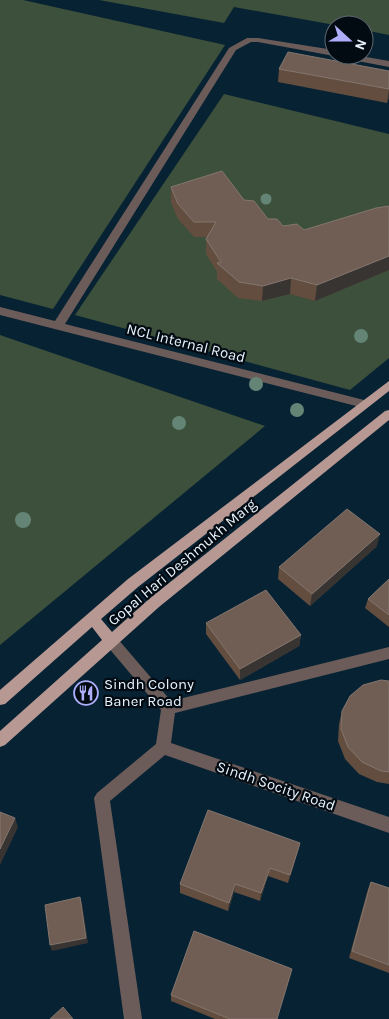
<svg xmlns="http://www.w3.org/2000/svg" width="389" height="1019" font-family="Karla,sans-serif">
  <style>
    .forest { fill: #3d503b }
    .lines { fill: none; stroke-linecap: round; stroke-linejoin: round }
    .minor { fill: #6b5c59; fill-rule: evenodd }
    .major { fill: #b89893; fill-rule: evenodd }
    .tree { fill: #648575 }
    .wall { fill: #624d3f }
    .shaded-wall { fill: #383432 }
    .building { fill: #705e54; stroke: #83766e }
    .labels { text-anchor: middle; dominant-baseline: central; stroke-width: 4.5; stroke-linejoin: round; paint-order: stroke }
    .street-label { font-size: 15px; fill: #e7f3fd; stroke: #020a12 }
    .poi-label { font-size: 15px; fill: #e7f3fd; stroke: #020a12; text-anchor: start }
  </style>
  <rect width="100%" height="100%" fill="#072233"/>
  <g class="forest">
    <polygon points="0,0 23,0 225,45 53,309 0,295"/>
    <polygon points="99,0 389,0 389,35 364,30 364,25 335,25 234,7 224,23"/>
    <polygon points="224,94 389,134 389,358 350,390 75,315"/>
    <polygon points="0,335 265,426 0,645"/>
  </g>
  <g class="lines">
    <g class="minor">
      <polygon points="247,38 258,38 334,50 334,55 336,55 334,56 258,42 251,42 236,50 65,324 364,400 370,404 368,407 364,408 0,315 0,307 55,321 229,48"/>
      <polygon points="338,55 355,55 389,61 389,67 342,58"/>
      <polygon points="112,636 117,638 171,701 389,647 389,659 175,713 171,743 389,817 389,833 165,755 110,801 142,1019 124,1019 94,798 97,793 156,744 161,710 107,646 105,642 107,638"/>
    </g>
    <polygon class="major" points="389,381 389,391 138,587 101,619 112,632 149,599 385,411 389,410 389,420 159,607 5,745 0,747 0,731 102,640 92,627 5,704 0,705 0,690 128,579"/>
  </g>
  <g class="tree">
    <circle cx="266" cy="199" r="5.5"/>
    <circle cx="361" cy="336" r="7"/>
    <circle cx="256" cy="384" r="7"/>
    <circle cx="297" cy="410" r="7"/>
    <circle cx="179" cy="423" r="7"/>
    <circle cx="23" cy="520" r="8"/>
  </g>
  <g class="wall">
    <polygon points="279,69 389,71 389,97 387,103 278,82"/>
    <polygon points="171,187 244,200 268,219 283,226 304,230 389,206 389,270 315,301 290,294 262,301 238,298 217,279 217,272 206,254 206,239 207,237 194,237 178,219 171,203"/>
    <polygon points="377,546 310,606 278,579 279,567"/>
    <polygon points="389,579 389,627 365,608 368,599"/>
    <polygon points="206,623 301,635 299,646 240,680 206,634"/>
    <polygon points="389,681 389,784 377,782 359,774 345,759 338,741 339,724 342,711"/>
    <polygon points="300,843 288,883 268,876 260,901 234,892 228,911 180,893 180,884"/>
    <polygon points="371,882 389,888 389,973 349,958 368,889"/>
    <polygon points="171,995 277,1019 215,1019 171,1001"/>
  </g>
  <g class="shaded-wall">
    <polygon points="389,89 389,97 387,103"/>
    <polygon points="389,256 389,270 315,301 317,285"/>
    <polygon points="291,278 290,294 262,301 263,286"/>
    <polygon points="380,534 377,546 310,606 312,594"/>
    <polygon points="301,635 299,646 240,680 240,669"/>
    <polygon points="15,818 18,827 0,865 0,849"/>
    <polygon points="300,843 298,852 288,883 290,875"/>
    <polygon points="270,868 268,876 260,901 261,893"/>
    <polygon points="235,884 234,892 228,911 229,903"/>
    <polygon points="80,897 82,903 88,943 52,951 50,945"/>
  </g>
  <g class="building">
    <polygon points="288,52 389,71 389,89 279,69"/>
    <polygon points="222,171 244,200 254,201 268,219 277,219 283,226 297,224 304,230 376,208 389,206 389,256 317,285 291,278 263,286 239,282 217,263 221,262 206,239 216,222 194,222 178,204 171,187"/>
    <polygon points="347,509 380,534 312,594 279,567"/>
    <polygon points="389,579 389,615 368,599"/>
    <polygon points="266,590 301,635 240,669 206,623"/>
    <polygon points="381,680 389,681 389,772 381,771 362,762 348,747 341,729 342,711 350,696 363,685"/>
    <polygon points="208,810 300,843 290,875 270,868 261,893 235,884 229,903 180,884"/>
    <polygon points="0,812 15,818 0,849"/>
    <polygon points="371,882 389,888 389,965 352,951"/>
    <polygon points="80,897 86,938 50,945 45,905"/>
    <polygon points="194,931 292,969 277,1019 230,1019 171,995"/>
    <polygon points="63,1007 73,1019 50,1019"/>
  </g>
  <defs>
    <g id="restaurant-ring" transform="scale(1.25)"><circle r="9.5" fill="#020a12" stroke="#aeaefb" stroke-width="1.5"/><path d="M-5-6h1v4h1v-4h1v4h1v-4h1v5L-1.5 .5V6h-2V.5L-5-1ZM5-6V6H3V1.5H1.5Q1.5-4 5-6Z" fill="#aeaefb"/></g>
  </defs>
  <g fill-rule="evenodd">
    <use href="#restaurant-ring" x="86" y="693"/>
  </g>
  <g class="labels">
    <g class="street-label">
      <text transform="translate(186 343) rotate(14)">NCL Internal Road</text>
      <text transform="translate(182 562) rotate(-40)">Gopal Hari Deshmukh Marg</text>
      <text transform="translate(276 786) rotate(19)">Sindh Socity Road</text>
    </g>
    <g class="poi-label">
      <text x="104" y="684">Sindh Colony<tspan x="104" dy="17">Baner Road</tspan></text>
    </g>
  </g>
  <g transform="translate(349 40) rotate(111)"><circle r="24" fill="#020a12" stroke="#5e6770"/>
  <path d="M0-4L9 19L0 12L-9 19Z" fill="#aeaefb"/>
  <text y="-8" font-size="14" font-weight="bold" text-anchor="middle" fill="#e7f3fd">N</text>
  </g>
</svg>
